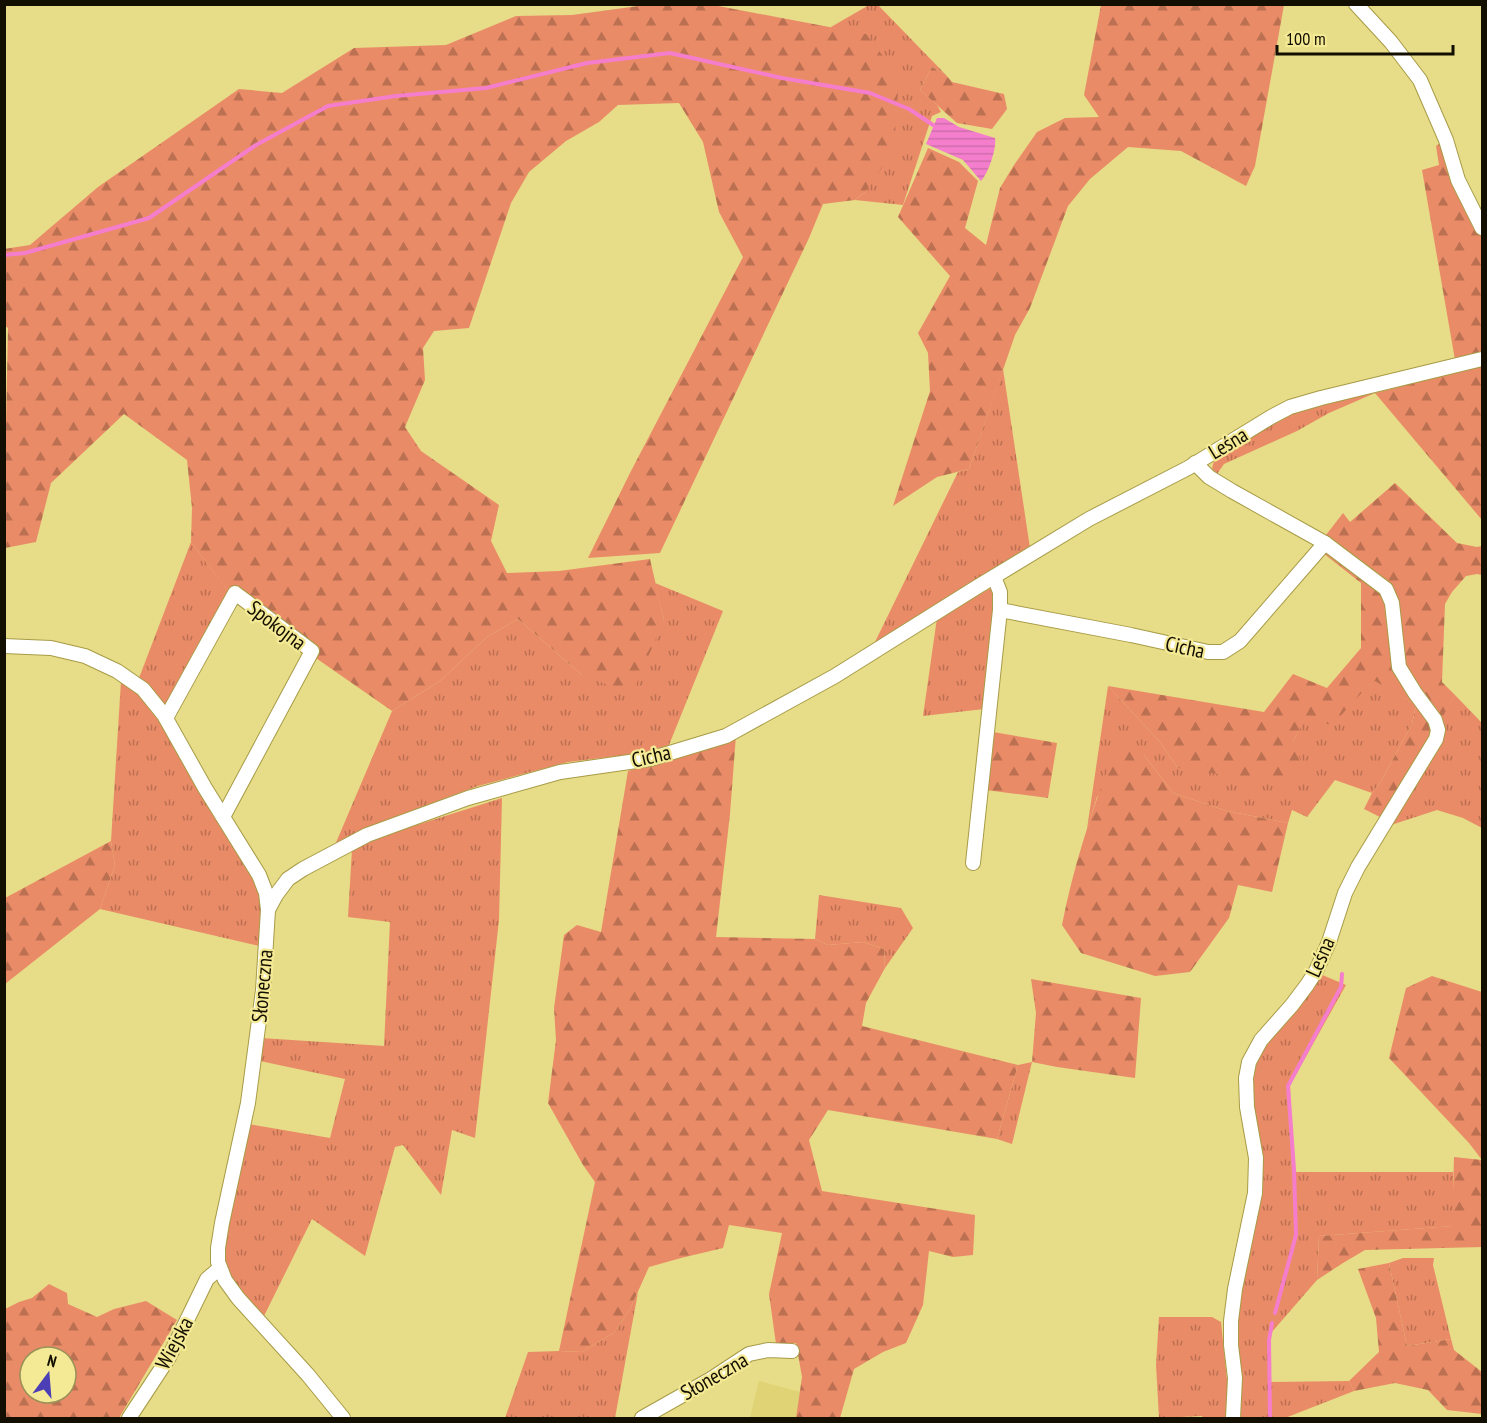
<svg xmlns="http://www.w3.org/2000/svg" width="1487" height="1423" font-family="'PT Sans Narrow',sans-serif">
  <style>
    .built { fill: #e0d375 }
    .grass { fill: url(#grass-tufts) }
    .forest { fill: url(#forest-firs); fill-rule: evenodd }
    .water { fill: url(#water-rules) }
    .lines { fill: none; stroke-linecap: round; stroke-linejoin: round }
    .stream { stroke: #f47ecc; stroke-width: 4 }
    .minor-casing { stroke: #a79b47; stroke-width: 16 }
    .minor { stroke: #fff; stroke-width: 14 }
    .labels { text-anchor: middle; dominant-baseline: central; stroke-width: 4.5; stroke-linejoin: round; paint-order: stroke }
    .street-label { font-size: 21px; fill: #120e00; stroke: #f4e994 }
  </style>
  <defs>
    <pattern id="grass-tufts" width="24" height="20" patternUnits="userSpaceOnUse" patternTransform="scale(1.5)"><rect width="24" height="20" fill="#ea8b67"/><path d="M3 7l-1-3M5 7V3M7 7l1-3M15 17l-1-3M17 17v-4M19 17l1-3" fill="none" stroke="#bc7052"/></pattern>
    <pattern id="forest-firs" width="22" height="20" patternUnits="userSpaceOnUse" patternTransform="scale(1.5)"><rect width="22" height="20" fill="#ea8b67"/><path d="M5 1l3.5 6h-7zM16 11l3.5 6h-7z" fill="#bc7052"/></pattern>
    <pattern id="water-rules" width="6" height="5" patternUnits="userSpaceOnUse" patternTransform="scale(1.5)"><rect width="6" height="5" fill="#f47ecc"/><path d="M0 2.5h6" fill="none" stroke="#d06cad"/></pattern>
  </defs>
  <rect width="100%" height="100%" fill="#e7dc87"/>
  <polygon class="built" points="759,1381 800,1392 796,1418 750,1418"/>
  <g class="grass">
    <polygon points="869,5 878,5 945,74 932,67 920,90 937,105 941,112 932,116 903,205 855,200 865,192 831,27"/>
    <polygon points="1003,369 1030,548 874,644 958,472 969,469"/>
    <polygon points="1375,393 1329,413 1297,431 1224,464 1217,474 1212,468 1215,458 1284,415 1313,403"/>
    <polygon points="191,542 229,592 165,706 139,678"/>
    <polygon points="655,583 723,611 667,750 568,762 478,786 366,828 335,845 392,711 440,681 487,637 518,619 582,675 664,620"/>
    <polygon points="991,588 995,593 984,709 923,716 937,618"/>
    <polygon points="1375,680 1416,705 1412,724 1380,783 1372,793 1335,780 1307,817 1292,810 1288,823 1227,811 1173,793 1144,755 1097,797 1087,829 1108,686 1160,742 1178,768 1293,742 1305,717 1369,685"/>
    <polygon points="121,681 138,693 156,716 243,859 257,885 263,910 259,946 100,909 115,865 111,841"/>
    <polygon points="1455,695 1482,723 1482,828 1463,818 1437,810 1391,825 1439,721"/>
    <polygon points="502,798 499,920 475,1138 452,1130 441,1195 403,1145 395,1147 365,1256 312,1219 263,1318 237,1290 223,1262 223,1238 248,1124 330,1138 345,1079 260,1061 261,1038 384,1046 390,922 348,917 352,849 404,829"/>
    <polygon points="819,895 901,908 913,928 885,968 884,949 863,942 828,945 815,939"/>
    <polygon points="1320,974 1346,985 1290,1085 1292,1172 1453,1172 1453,1226 1319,1236 1317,1280 1271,1333 1271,1382 1349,1381 1354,1391 1285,1418 1241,1418 1238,1334 1240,1287 1251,1242 1263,1181 1260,1146 1253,1104 1253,1073 1255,1060 1270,1036"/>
    <polygon points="1032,1062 1012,1144 997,1139 1018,1065"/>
    <polygon points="1403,1258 1434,1258 1433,1265 1451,1339 1407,1346 1389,1263"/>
    <polygon points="638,1292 615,1418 505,1418 528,1352 559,1351 582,1352 615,1332 631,1307"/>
    <polygon points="1159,1317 1212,1317 1221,1322 1228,1390 1226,1418 1203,1418 1202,1416 1159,1418 1156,1365"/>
  </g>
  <g class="forest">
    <polygon points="653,4 713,5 866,34 899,77 894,150 865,192 855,200 823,204 809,238 660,553 588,558 631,471 743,257 719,212 703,142 679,103 618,105 599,122 566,141 529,172 511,203 469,328 434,331 423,348 425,380 405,427 421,451 499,505 491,541 507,573 559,571 650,559 664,620 632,694 582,675 518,619 487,637 440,681 392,711 313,656 234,599 191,542 192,508 187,460 124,414 51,483 36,542 5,548 4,432 6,423 8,328 4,325 4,249 30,245 98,187 239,89 282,93 354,48 446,45 516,16 572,15"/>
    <polygon points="1101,5 1284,5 1255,166 1246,186 1181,151 1128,147 1090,179 1068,206 1030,308 1015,335 969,469 937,477 893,506 930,391 928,353 918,333 950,276 898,217 928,148 959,162 978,181 965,228 986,245 1000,188 1014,165 1037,132 1065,118 1099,117 1084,95"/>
    <polygon points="932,67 945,74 952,82 1004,94 1007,109 992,129 957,123 920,90"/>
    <polygon points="1443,141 1482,234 1482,353 1455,360 1422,170 1439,165 1436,146"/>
    <polygon points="1482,366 1482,520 1375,393"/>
    <polygon points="1395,483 1457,543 1477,547 1482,546 1482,575 1477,574 1466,576 1452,592 1445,604 1442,682 1455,695 1384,819 1364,809 1372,793 1380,783 1412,724 1416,705 1375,681 1369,685 1332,725 1305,718 1293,742 1304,768 1285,784 1178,768 1160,742 1108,686 1264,712 1293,674 1327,688 1361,648 1361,583 1323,553 1326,535 1343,513 1350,522"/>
    <polygon points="993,732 1057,743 1048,798 986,790"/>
    <polygon points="736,735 730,814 716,937 815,939 828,945 863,942 884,949 885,968 866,1003 862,1026 1018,1065 997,1139 828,1110 809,1140 822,1191 975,1215 973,1255 953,1257 929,1251 923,1305 906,1343 883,1352 854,1369 840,1418 796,1418 802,1377 796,1343 776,1344 769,1294 782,1233 729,1225 723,1248 681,1258 649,1267 631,1307 615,1332 582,1352 559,1351 595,1182 583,1165 548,1103 556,1040 554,1008 564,935 577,925 601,932 628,771 700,750"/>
    <path d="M1116 748 1144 755 1173 793 1227 811 1288 823 1272 892 1238 885 1229 918 1190 972 1155 976 1081 953 1062 925C1074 864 1093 806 1116 748Z"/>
    <polygon points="111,841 115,865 100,909 5,984 5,898"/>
    <polygon points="1432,976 1482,992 1482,1247 1365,1250 1343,1263 1317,1280 1319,1236 1452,1226 1454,1157 1482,1160 1469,1143 1389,1058 1406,988"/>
    <polygon points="1031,979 1141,998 1135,1078 1057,1067 1032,1062 1036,1013"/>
    <polygon points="1389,1263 1407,1346 1451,1339 1454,1350 1482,1372 1482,1414 1447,1410 1428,1390 1395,1383 1354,1391 1349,1381 1379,1352 1376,1318 1358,1269"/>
    <path d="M49 1284 67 1293 68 1304 97 1317 114 1309 146 1301 177 1320 119 1418 63 1417 62 1418H5V1309L19 1302 32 1298ZM30 1357H66V1393H30Z"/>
  </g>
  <path class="water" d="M937 118H944L959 127 995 138C997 148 988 174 981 181L963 160 926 144Z"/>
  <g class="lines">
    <g class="stream">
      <polyline points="4,255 25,253 149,218 256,145 328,106 396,96 486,88 587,63 670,53 782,78 870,93 909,109 933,125"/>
      <polyline points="1275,1313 1296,1235 1294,1170 1288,1086 1341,987 1342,974"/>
      <polyline points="1270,1418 1269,1340 1272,1323"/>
    </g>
    <g class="minor-casing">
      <g id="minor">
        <polyline points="1356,4 1391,42 1420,80 1446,140 1458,180 1482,228"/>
        <polyline points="1195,463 1209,477 1232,491 1325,543 1386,589 1392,603 1399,667 1415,693 1435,720 1438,730 1436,739 1358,867 1345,893 1329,942 1316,971 1307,985 1292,1005 1261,1040 1249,1062 1246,1078 1247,1107 1256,1158 1255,1193 1235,1289 1231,1321 1231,1345 1235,1378 1233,1418"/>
        <polyline points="1000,610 1131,635 1208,652 1223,652 1240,641 1325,543"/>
        <polyline points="4,646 51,648 85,656 117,671 143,689 164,715 205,788 259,875 266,893 268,910 263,990 248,1103 222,1223 218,1248 218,1262 225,1280 238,1298 308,1375 343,1418"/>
        <polyline points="166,718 235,593 312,651 223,817"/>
        <polyline points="973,863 1000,610 1000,592 994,577"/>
        <polyline points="268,910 276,895 288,879 303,869 367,835 468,798 560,772 650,759 726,736 835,676 977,587 1089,519 1188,468 1271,417 1290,407 1321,398 1482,359"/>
        <polyline points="129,1418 169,1357 207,1279 220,1268"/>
        <polyline points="642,1418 711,1379 749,1354 768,1350 792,1351"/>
      </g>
    </g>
    <use href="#minor" class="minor"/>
  </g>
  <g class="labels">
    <g class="street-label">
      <text transform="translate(1228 443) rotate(-31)">Leśna</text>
      <text transform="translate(277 625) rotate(37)">Spokojna</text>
      <text transform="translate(1185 647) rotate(12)">Cicha</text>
      <text transform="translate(651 756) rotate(-13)">Cicha</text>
      <text transform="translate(1320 957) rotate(-66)">Leśna</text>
      <text transform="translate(262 986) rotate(-85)">Słoneczna</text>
      <text transform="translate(174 1343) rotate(-62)">Wiejska</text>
      <text transform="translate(714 1376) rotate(-30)">Słoneczna</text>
    </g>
  </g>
  <rect width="1487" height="1423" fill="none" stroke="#120e00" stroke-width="12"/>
  <g transform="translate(48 1375) rotate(16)"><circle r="28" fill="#f4e994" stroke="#9a9159" stroke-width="1.5"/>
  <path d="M0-4.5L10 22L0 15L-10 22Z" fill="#4c3fb6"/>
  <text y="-9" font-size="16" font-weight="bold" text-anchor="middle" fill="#120e00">N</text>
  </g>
  <path d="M1277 45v9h176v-9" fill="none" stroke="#120e00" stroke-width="3"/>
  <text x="1286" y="45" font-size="18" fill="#120e00" stroke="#f4e994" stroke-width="4.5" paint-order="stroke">100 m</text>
</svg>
